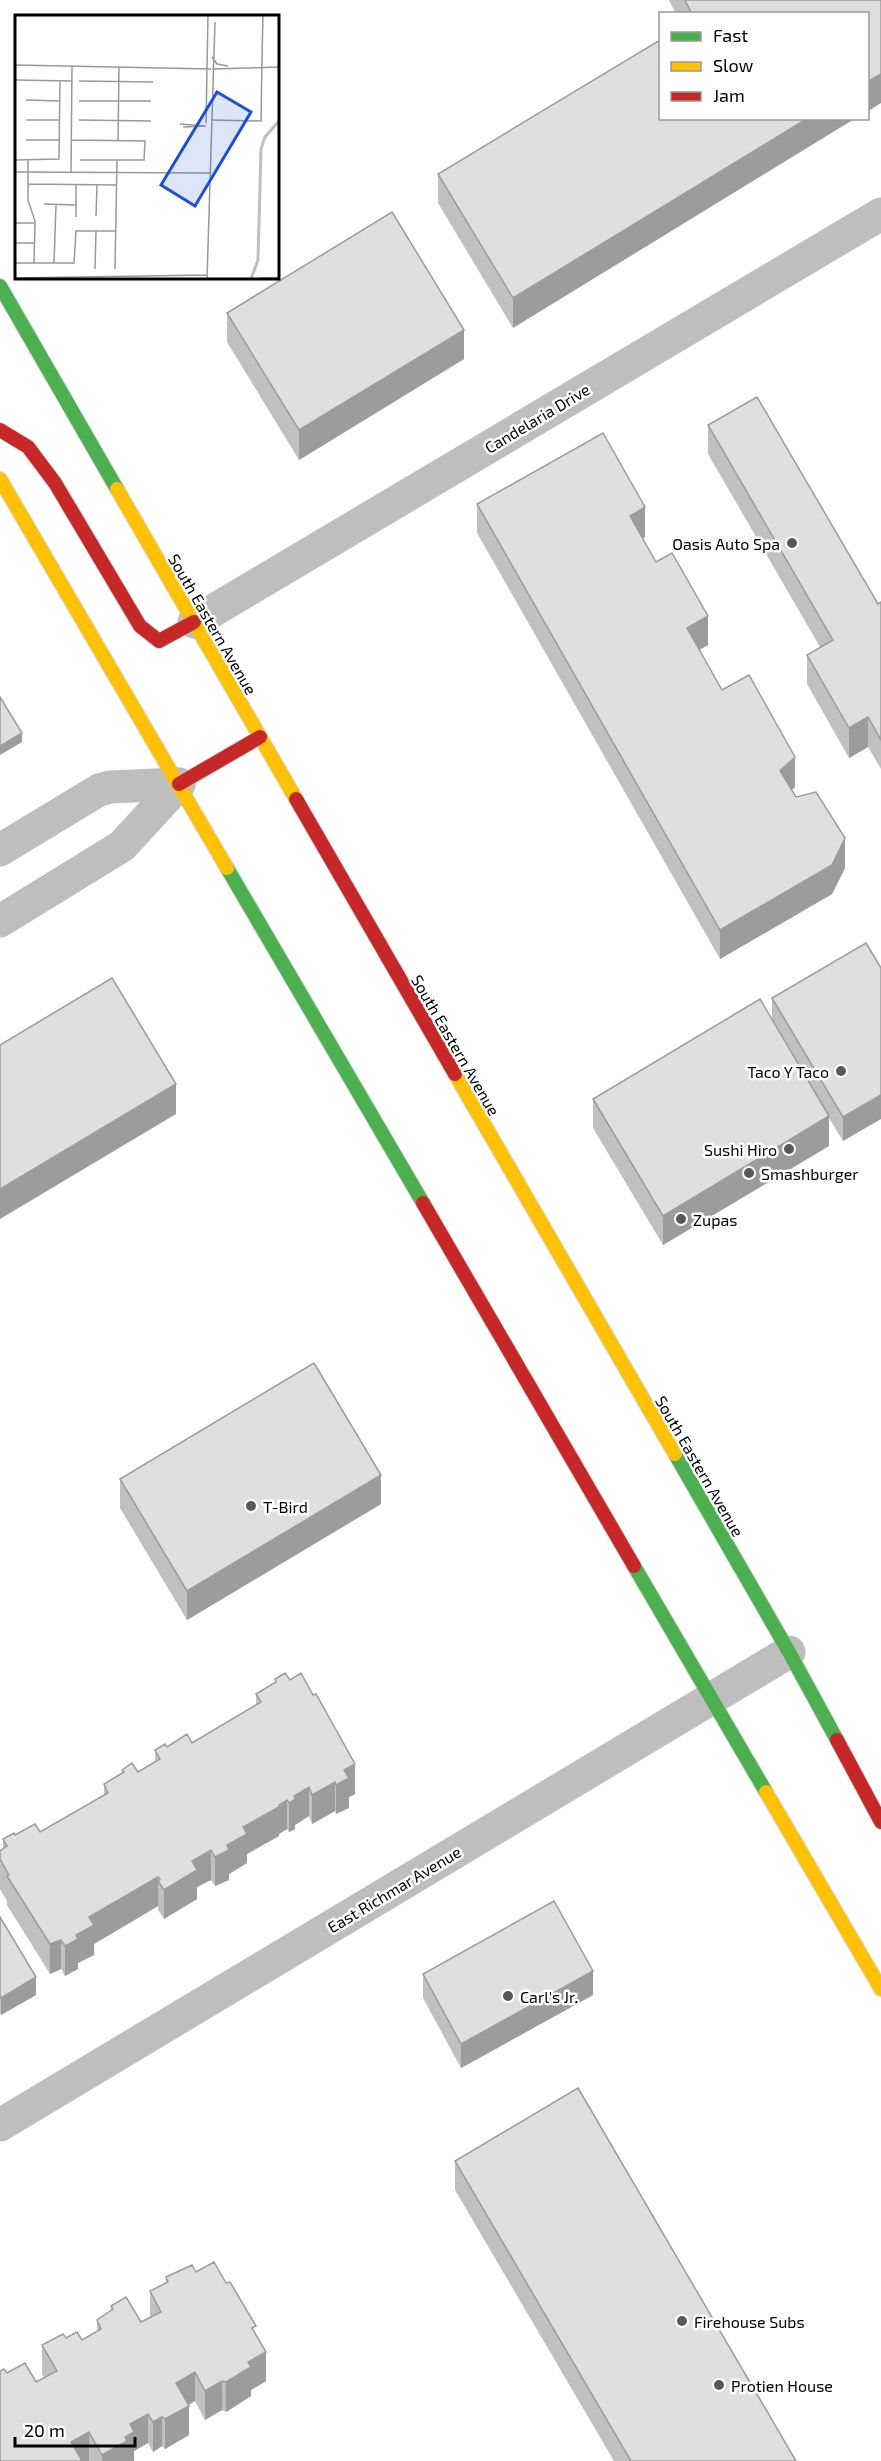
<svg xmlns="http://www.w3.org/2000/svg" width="881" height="2461" font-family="'Exo 2',sans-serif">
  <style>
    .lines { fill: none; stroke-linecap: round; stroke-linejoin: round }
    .fast-casing { stroke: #dbdbdb; stroke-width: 16 }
    .slow-casing { stroke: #dbdbdb; stroke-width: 16 }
    .jam-casing { stroke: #dbdbdb; stroke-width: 16 }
    .street { stroke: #bebebe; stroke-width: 33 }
    .fast { stroke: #4caf50; stroke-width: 14 }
    .slow { stroke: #ffc107; stroke-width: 14 }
    .jam { stroke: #c62828; stroke-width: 14 }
    .wall { fill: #c0c0c0 }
    .shaded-wall { fill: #9c9c9c }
    .building { fill: #dfdfdf; stroke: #9c9c9c; stroke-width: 1.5 }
    .poi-dot { fill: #595959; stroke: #fff; stroke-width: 2 }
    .labels { text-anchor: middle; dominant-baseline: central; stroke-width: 5; stroke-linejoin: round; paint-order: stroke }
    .street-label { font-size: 16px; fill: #000; stroke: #fff }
    .poi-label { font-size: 16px; fill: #000; stroke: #fff; text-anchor: start }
    .inset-river { fill: none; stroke: #bfbfbf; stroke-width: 3 }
    .inset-road { fill: none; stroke: #999; stroke-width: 1.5 }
    .view { fill: #1d4ed8; fill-opacity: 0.15; stroke: #1d4ed8; stroke-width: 3 }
    .inset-edge { fill: none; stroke: #000; stroke-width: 3 }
  </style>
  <rect width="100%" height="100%" fill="#fff"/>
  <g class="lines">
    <g class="fast-casing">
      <g id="fast">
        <polyline points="0,286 117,489"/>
        <polyline points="227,868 423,1203"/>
        <polyline points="675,1454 789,1652 837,1740"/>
        <polyline points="634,1566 766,1792"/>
      </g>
    </g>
    <g class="slow-casing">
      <g id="slow">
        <polyline points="0,479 227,868"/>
        <polyline points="117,489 296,799"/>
        <polyline points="455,1074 675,1454"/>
        <polyline points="766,1792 881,1989"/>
      </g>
    </g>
    <g class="jam-casing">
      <g id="jam">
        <polyline points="0,430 28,447 55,483 140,626 159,641 194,622"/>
        <polyline points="179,784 260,737"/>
        <polyline points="296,799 455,1074"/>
        <polyline points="423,1203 634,1566"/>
        <polyline points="837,1740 881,1822"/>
      </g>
    </g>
    <g class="street">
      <polyline points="194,622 881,214"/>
      <polyline points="0,850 99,790 110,787 179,784"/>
      <polyline points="0,921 122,846 179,784"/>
      <polyline points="0,2125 789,1652"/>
    </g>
    <use href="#fast" class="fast"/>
    <use href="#slow" class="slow"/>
    <use href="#jam" class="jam"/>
  </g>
  <g class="wall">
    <polygon points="669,0 881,0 867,14 676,14"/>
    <polygon points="660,40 513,328 438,203 438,174"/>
    <polygon points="227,313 464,359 299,460 227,342"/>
    <polygon points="708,425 878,604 881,602 881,769 868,747 849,758 807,684 807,655 820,647 708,454"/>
    <polygon points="477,504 645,537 643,538 656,562 708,645 699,650 722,690 795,787 792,790 796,797 845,868 832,894 720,959 477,533"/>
    <polygon points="866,943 843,1141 829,1118 829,1146 663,1245 593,1128 593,1099 772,1020 772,998"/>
    <polygon points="120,1479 381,1504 187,1620 120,1508"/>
    <polygon points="275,1679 355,1794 349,1797 349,1808 336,1814 335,1811 312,1824 309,1816 295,1825 295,1829 289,1832 287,1829 279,1834 279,1836 247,1854 247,1863 229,1874 229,1880 215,1886 211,1880 197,1887 197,1899 164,1919 158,1910 158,1906 94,1944 94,1955 78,1963 78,1969 65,1976 61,1969 50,1974 7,1905 7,1901 0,1889 0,1851 3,1849 3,1839 15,1835 40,1832 104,1795 104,1784 122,1773 122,1770 138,1772 155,1763 155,1750 192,1743 256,1705 256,1694 275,1683"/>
    <polygon points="0,1917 36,1995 1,2015 0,2013"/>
    <polygon points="423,1974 593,1995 461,2068 423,1998"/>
    <polygon points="455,2161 796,2461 614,2461 455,2190"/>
    <polygon points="196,2272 256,2334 266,2381 251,2390 251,2396 226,2412 222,2410 205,2420 195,2401 188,2405 189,2435 165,2449 162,2446 153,2452 148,2443 134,2451 134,2461 0,2461 7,2373 36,2382 44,2378 42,2374 42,2345 66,2338 82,2340 97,2331 97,2320 111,2310 111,2306 141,2322 150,2318 150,2291 166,2283 166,2277"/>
  </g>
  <g class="shaded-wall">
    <polygon points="881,74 881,103 867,112 867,82"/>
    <polygon points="808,118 856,118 513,328 513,298"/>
    <polygon points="464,330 464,359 299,460 299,430"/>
    <polygon points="645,507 645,537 630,545 630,516"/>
    <polygon points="708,616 708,645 687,657 687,628"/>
    <polygon points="868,717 868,747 849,758 849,728"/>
    <polygon points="22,733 22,742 0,755 0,746"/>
    <polygon points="795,757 795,787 780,801 780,771"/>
    <polygon points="845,838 845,868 832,894 720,959 720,930"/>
    <polygon points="176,1084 176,1114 0,1219 0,1189"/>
    <polygon points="881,1095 881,1119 843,1141 843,1117"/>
    <polygon points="829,1116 829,1146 663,1245 663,1216"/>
    <polygon points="381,1475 381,1504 187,1620 187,1591"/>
    <polygon points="355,1764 355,1794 349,1797 349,1808 336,1814 336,1785 344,1770"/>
    <polygon points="335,1782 335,1811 312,1824 312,1795"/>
    <polygon points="309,1787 309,1816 295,1825 295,1829 289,1832 289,1803 294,1796"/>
    <polygon points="287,1800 287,1829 279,1834 279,1836 247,1854 247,1863 229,1874 229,1880 215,1886 215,1857 243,1827"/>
    <polygon points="211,1850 211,1880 197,1887 197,1899 164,1919 164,1890 192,1861"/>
    <polygon points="158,1877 158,1906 94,1944 94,1955 78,1963 78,1969 65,1976 65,1946 76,1935 89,1917"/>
    <polygon points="61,1940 61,1969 50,1974 50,1944"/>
    <polygon points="593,1971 593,1995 461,2068 461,2044"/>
    <polygon points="36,1977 36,1995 1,2015 1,1998"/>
    <polygon points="266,2352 266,2381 251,2390 251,2396 226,2412 226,2382 248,2362"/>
    <polygon points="195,2372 195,2401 176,2412 176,2383"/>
    <polygon points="222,2381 222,2410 205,2420 205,2391"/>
    <polygon points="189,2406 189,2435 165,2449 165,2419"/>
    <polygon points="148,2414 148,2443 134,2451 134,2461 102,2461 102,2455 130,2424"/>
    <polygon points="162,2417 162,2446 153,2452 153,2422"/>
    <polygon points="89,2432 89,2461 71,2461 71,2442"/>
  </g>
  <g class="building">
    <polygon points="685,0 881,0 881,74 867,82 867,14 692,14"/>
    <polygon points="660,40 660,118 808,118 513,298 438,174"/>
    <polygon points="392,212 464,330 299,430 227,313"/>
    <polygon points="757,397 878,604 881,602 881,740 868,717 849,728 807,655 833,640 708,425"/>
    <polygon points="603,433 645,507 630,516 656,562 672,553 708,616 687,628 722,690 749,675 795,757 780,771 796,797 816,792 845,838 832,865 720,930 477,504"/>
    <polygon points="0,697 22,733 0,746"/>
    <polygon points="866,943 881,968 881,1095 843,1117 772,998"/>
    <polygon points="112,978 176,1084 0,1189 0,1045"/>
    <polygon points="760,999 829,1116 663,1216 593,1099"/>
    <polygon points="314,1363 381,1475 187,1591 120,1479"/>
    <polygon points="285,1673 290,1680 301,1673 313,1695 316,1694 355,1764 344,1770 349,1778 336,1785 335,1782 312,1795 309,1787 294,1796 295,1799 289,1803 287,1800 279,1805 279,1807 243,1827 247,1834 227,1845 229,1850 215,1857 211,1850 192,1861 197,1870 164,1890 158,1881 160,1879 158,1877 89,1917 94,1925 76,1935 78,1939 65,1946 61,1940 50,1944 7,1876 9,1875 0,1859 0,1851 7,1846 3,1839 14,1833 15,1835 35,1824 40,1832 108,1793 104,1784 124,1772 122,1770 132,1763 138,1772 160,1759 155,1750 165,1744 167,1747 187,1734 192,1743 261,1702 256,1694 276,1682 275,1679"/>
    <polygon points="554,1901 593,1971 461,2044 423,1974"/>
    <polygon points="0,1917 36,1977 1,1998 0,1996"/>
    <polygon points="578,2088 796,2461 631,2461 455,2161"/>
    <polygon points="214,2262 226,2283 230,2282 256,2326 252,2328 266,2352 248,2362 251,2367 226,2382 222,2381 205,2391 195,2372 176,2383 189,2406 165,2419 162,2417 153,2422 148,2414 130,2424 134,2432 125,2437 127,2441 102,2455 89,2432 71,2442 82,2461 0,2461 0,2371 4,2369 7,2373 25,2363 36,2382 57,2371 42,2345 63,2334 66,2338 77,2332 82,2340 101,2329 97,2320 113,2309 111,2306 126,2297 141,2322 161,2312 150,2291 168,2282 166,2277 192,2265 196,2272"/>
  </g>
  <g class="poi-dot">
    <circle cx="792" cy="543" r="6"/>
    <circle cx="841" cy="1071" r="6"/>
    <circle cx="789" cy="1149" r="6"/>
    <circle cx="749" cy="1173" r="6"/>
    <circle cx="681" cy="1219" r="6"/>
    <circle cx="251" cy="1506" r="6"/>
    <circle cx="508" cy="1996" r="6"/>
    <circle cx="682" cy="2321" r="6"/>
    <circle cx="719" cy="2385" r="6"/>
  </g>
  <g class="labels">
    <g class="street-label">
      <text transform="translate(537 418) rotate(-31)">Candelaria Drive</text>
      <text transform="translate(213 624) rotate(60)">South Eastern Avenue</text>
      <text transform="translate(456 1045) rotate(60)">South Eastern Avenue</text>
      <text transform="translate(700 1466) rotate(60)">South Eastern Avenue</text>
      <text transform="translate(394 1889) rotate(-31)">East Richmar Avenue</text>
    </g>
    <g class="poi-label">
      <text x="780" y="543" text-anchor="end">Oasis Auto Spa</text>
      <text x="829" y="1071" text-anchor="end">Taco Y Taco</text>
      <text x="777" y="1149" text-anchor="end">Sushi Hiro</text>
      <text x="761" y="1173">Smashburger</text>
      <text x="693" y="1219">Zupas</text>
      <text x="263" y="1506">T-Bird</text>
      <text x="520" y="1996">Carl's Jr.</text>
      <text x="694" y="2321">Firehouse Subs</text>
      <text x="731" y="2385">Protien House</text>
    </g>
  </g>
  <g transform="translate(15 15)">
    <rect width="264" height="264" fill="#fff"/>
    <path class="inset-river" d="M236 264 243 245 246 134 250 122 264 106"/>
    <path class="inset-road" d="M197 42 202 49 213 51M247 43 248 0M0 50 196 54M197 54 264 52M0 65 57 66M64 66 138 67M11 85 45 86M64 86H136M11 105H45M64 105 136 106M196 105 246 106 247 43M191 108 193 0M165 109 191 111M168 112 190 111M11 125H45M57 125 130 126 129 145H65M103 125 104 53M0 145 44 144 45 66M13 145V185L20 206 19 248M0 157 195 158M56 158 57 52M13 169 102 170M29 189 61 190M81 201 82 170M61 202V170M0 208H20M0 228H19M0 248H59L61 216H101M39 248 41 190M80 254 81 216M100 254 102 145M0 263 192 260M245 263H264M192 264 200 7M193 264H219"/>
    <path class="view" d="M202 77 236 97 180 191 146 170Z"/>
    <rect width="264" height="264" class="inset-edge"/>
  </g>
  <rect x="659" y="12" width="210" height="108" fill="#ffffff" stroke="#999999" stroke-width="1.5"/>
  <rect x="671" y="32" width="30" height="9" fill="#4caf50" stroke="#999999" stroke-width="1.5"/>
  <text x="713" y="42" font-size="18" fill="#000000">Fast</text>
  <rect x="671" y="62" width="30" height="9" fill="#ffc107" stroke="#999999" stroke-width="1.5"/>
  <text x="713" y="72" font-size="18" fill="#000000">Slow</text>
  <rect x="671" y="92" width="30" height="9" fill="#c62828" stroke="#999999" stroke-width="1.5"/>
  <text x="713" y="102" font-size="18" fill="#000000">Jam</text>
  <path d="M15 2437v9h120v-9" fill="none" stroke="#000000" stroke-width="3"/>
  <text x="24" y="2437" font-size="18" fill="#000000" stroke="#ffffff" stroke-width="4.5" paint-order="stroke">20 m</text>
</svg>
